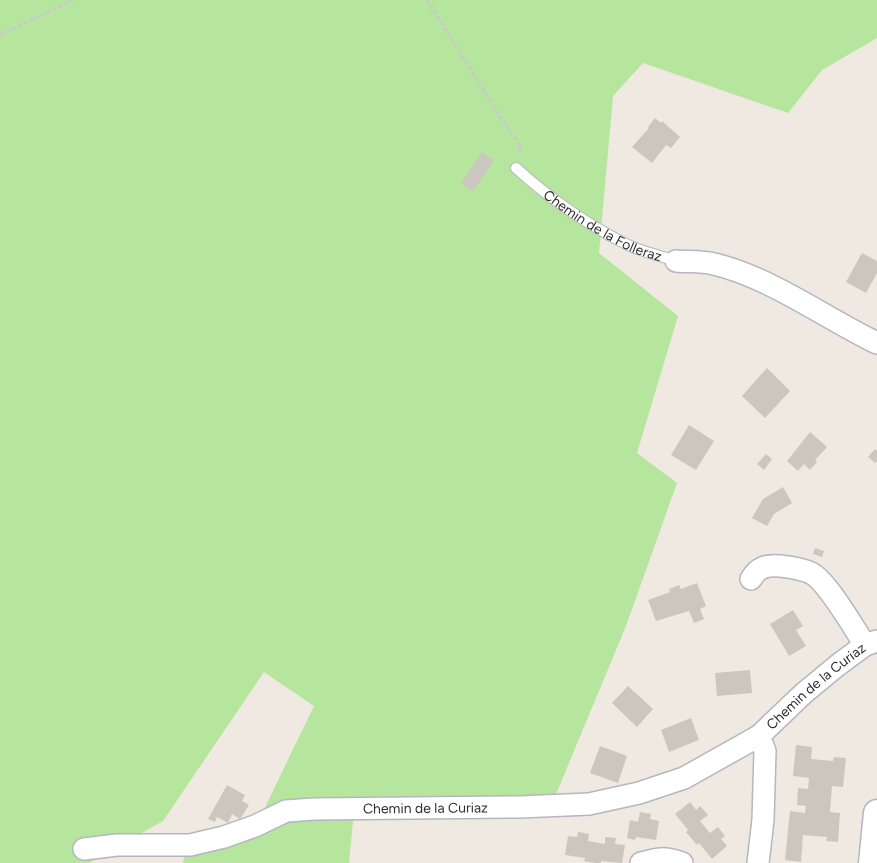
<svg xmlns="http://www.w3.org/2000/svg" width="877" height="863" font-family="Figtree,sans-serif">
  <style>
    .green { fill: #b6e59e }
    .building { fill: #cbc7bf }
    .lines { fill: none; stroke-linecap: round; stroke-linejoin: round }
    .service-casing { stroke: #b4b7c1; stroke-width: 12 }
    .minor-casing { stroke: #b4b7c1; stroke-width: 24 }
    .tertiary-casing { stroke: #b4b7c1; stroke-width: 29 }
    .path { stroke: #c9c9c9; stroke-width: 3; stroke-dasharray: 4 2.5; stroke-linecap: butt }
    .service { stroke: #fff; stroke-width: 10 }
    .minor { stroke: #fff; stroke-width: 21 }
    .tertiary { stroke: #fff; stroke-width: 26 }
    .labels { text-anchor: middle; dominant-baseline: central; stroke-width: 5; stroke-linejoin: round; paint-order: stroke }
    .street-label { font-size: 14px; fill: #2e2e2e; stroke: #fff }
  </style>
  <rect width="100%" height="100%" fill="#efe9e1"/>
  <polygon class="green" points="0,0 877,0 877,38 822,70 788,113 643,63 613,96 599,253 678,316 637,453 677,483 626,626 549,811 354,811 349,863 183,863 185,853 253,832 314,706 264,672 163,821 89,863 0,863"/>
  <g class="building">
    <polygon points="655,118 661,123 662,121 680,137 671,148 666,145 652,163 632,147 649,128 648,127"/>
    <polygon points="482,152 494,160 473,191 461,183"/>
    <polygon points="862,253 877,261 877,273 866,293 846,282"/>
    <polygon points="767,368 790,391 765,418 742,396"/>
    <polygon points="689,425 714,441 696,470 671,455"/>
    <polygon points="810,432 827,447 815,460 817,462 810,470 804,464 798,471 787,461"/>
    <polygon points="875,449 877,451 877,461 875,463 868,457"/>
    <polygon points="766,454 772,459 764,470 757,464"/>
    <polygon points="783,487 792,503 774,514 767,526 752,518 763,499"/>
    <polygon points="815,548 824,551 822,557 813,554"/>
    <polygon points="697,583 706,606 700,609 704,619 694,623 689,611 656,621 648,600 670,592 669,589 679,585 681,589"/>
    <polygon points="793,610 803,626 796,630 806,646 789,656 770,624"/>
    <polygon points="750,670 752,693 717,696 715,673"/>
    <polygon points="628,686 653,709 637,727 612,703"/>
    <polygon points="691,718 699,740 669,752 661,730"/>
    <polygon points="796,745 812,747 811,759 833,761 834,757 846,758 843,787 832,786 830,812 840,813 838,842 826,841 827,837 803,835 801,862 785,860 790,811 805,813 806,806 797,805 798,788 808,789 809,778 793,776"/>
    <polygon points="600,746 627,756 618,783 590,773"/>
    <polygon points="227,785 245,795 242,801 249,805 240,819 232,814 228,823 217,817 215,822 208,819"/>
    <polygon points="690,802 696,810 700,806 708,815 700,821 710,833 718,827 725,836 721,839 727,846 712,859 699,843 697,845 686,832 688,830 675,814"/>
    <polygon points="640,812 651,814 650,819 659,821 656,840 636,837 635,840 627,838 630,820 638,822"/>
    <polygon points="578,832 589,834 588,841 605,844 605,837 616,838 615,844 625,845 622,863 601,861 601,863 595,863 584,861 585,858 565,855 568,836 577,837"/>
  </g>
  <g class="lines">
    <g class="service-casing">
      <g id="service">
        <path id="s1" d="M516 168C549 198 588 225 628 245 643 252 661 256 676 261"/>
      </g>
    </g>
    <g class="minor-casing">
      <g id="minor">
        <path d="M676 261C688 262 703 261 714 264 770 277 825 318 877 343"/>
        <path d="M751 579C758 567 766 565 780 566 790 567 802 569 811 573 827 581 854 628 865 645"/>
        <path id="s2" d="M84 849 117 845H190L224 837 255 826 286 811 314 809 520 807 589 804 639 793 684 778 759 736 804 693 838 665 865 645 877 641"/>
        <path d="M641 863C658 858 665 857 682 863"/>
        <polyline points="758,863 763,820 765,751 759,736"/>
      </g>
    </g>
    <g class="tertiary-casing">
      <polyline id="tertiary" points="872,863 877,813"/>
    </g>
    <g class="path">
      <polyline points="427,0 499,115 520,145 519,155"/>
      <polyline points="0,35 73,0"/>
    </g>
    <use href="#service" class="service"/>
    <use href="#minor" class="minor"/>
    <use href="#tertiary" class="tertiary"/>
  </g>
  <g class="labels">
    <g class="street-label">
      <text stroke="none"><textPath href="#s1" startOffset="105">Chemin de la Folleraz</textPath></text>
      <text stroke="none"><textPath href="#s2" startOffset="772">Chemin de la Curiaz</textPath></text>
      <text stroke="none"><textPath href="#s2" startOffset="348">Chemin de la Curiaz</textPath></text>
    </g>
  </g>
</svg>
